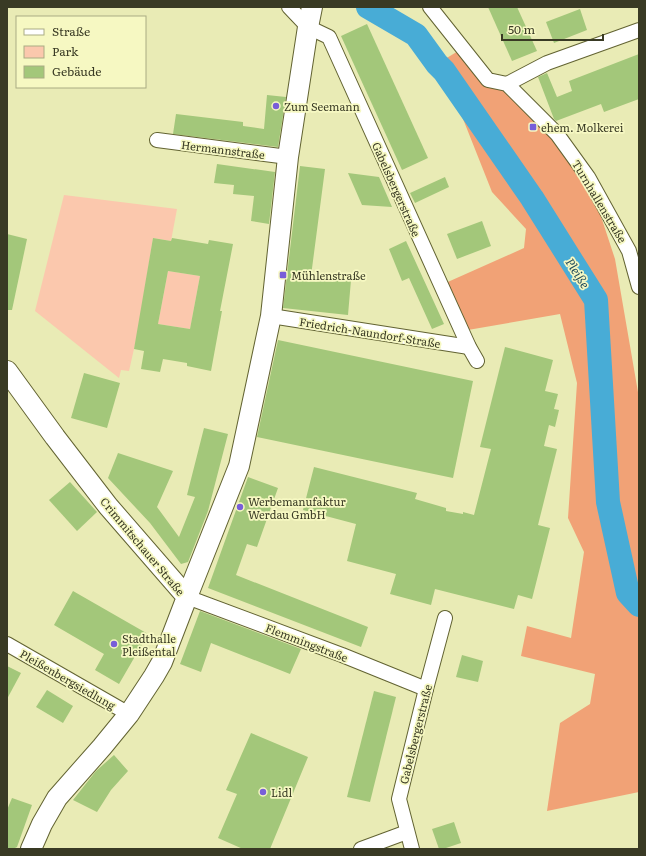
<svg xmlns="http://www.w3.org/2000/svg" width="646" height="856" font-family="Literata,serif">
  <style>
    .green { fill: #fbc8ad }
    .forest { fill: #f1a276 }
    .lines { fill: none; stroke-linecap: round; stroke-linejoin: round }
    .river { stroke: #48acd6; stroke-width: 24 }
    .building { fill: #a3c77a; fill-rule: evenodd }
    .street-casing { stroke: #626332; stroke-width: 16 }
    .secondary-casing { stroke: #626332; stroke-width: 22 }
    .street { stroke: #fff; stroke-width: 14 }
    .secondary { stroke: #fff; stroke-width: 20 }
    .poi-dot { fill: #785ed9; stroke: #f6f8c2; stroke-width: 1.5 }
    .labels { text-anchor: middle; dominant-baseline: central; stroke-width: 3.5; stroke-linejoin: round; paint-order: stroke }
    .poi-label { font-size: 11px; fill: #393a24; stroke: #f6f8c2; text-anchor: start }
    .street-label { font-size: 11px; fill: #393a24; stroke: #f6f8c2 }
    .water-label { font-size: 12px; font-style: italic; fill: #1e495b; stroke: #f6f8c2 }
  </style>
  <rect width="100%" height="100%" fill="#e9ebb5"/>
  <g class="green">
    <polygon points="64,195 177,209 171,241 153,238 138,331 129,371 121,370 119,378 35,311"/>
    <polygon points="168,271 200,276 190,329 158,324"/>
  </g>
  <polygon class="forest" points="463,48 488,80 507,84 588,177 615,259 639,398 639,792 547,811 560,723 590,704 595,674 521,656 527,626 571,638 584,552 568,518 577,383 560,314 462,331 441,285 524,248 526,229 492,192 444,71 437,64"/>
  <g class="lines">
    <polyline class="river" points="368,7 416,35 437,64 444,71 532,198 596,300 608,502 628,593 639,605"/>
  </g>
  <g class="building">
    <polygon points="488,7 517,7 537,51 512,61"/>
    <polygon points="580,9 587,30 554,43 546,22"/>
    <polygon points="367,24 428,158 402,170 341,36"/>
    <polygon points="639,54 639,99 604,112 601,104 556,121 554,119 538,77 547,73 557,97 572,91 569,81"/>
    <polygon points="267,95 286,97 278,147 173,134 176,114 243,122 243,126 264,129"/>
    <polygon points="217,164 275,172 269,224 251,221 254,196 233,194 234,185 214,183"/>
    <polygon points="300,166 325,169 311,276 351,280 348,315 283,308"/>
    <polygon points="348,173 379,177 392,207 362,205"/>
    <polygon points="445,177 449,187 415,203 410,193"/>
    <polygon points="482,221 491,246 457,259 447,234"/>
    <polygon points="7,234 27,239 12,310 7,310"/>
    <path d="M153 238 171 241 172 238 208 244 209 240 233 244 220 311H222L211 371 187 366V363L163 359 160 372 141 369 144 351 134 349ZM168 271 200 276 190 329 158 324Z"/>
    <polygon points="406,241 444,324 432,329 409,278 402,281 389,249"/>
    <polygon points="278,340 473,381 453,478 257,437"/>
    <polygon points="505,347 553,360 545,391 558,394 554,409 559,410 555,427 549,425 544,446 557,449 538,525 550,528 532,599 518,595 514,609 435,589 431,605 390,594 396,574 347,561 356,524 303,510 314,467 417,493 415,499 446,508 446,511 463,514 463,512 474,515 491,449 480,447"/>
    <polygon points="84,373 120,383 107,428 71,418"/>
    <polygon points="204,428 228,434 208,511 188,562 181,564 150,523 108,478 118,453 173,471 157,507 179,537 195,497 187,495"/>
    <polygon points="248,477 278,488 257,547 247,544 236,575 368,627 361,647 208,588"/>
    <polygon points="70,482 97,512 77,531 49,500"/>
    <polygon points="73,591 148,634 119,684 95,670 104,654 54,625"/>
    <polygon points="200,611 301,649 290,674 211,643 201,672 180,664"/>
    <polygon points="462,655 483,661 478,682 456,677"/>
    <polygon points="7,666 21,673 7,699"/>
    <polygon points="47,690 73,706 63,723 36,707"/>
    <polygon points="374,691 396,697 370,802 347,797"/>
    <polygon points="251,733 308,757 270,849 243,849 218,838 237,794 226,790"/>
    <polygon points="114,755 128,771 111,790 97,812 73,800 96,771"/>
    <polygon points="12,798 32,805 17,847 13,849 7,849 7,810"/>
    <polygon points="454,822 461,843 443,849 439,849 432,829"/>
  </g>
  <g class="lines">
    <g class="street-casing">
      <g id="street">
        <polyline points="289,7 308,27 329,37 469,347 477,361"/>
        <polyline points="430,7 488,80 507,84 557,134 588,177 629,251 639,287"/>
        <polyline points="507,84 547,63 639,30"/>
        <polyline points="157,140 288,157"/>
        <polyline points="271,316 469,347"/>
        <polyline points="187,597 342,655 426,689"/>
        <polyline points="7,644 129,714"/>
        <polyline points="361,849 407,832"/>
        <polyline points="412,849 399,799 426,689 445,618"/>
      </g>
    </g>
    <g class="secondary-casing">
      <g id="secondary">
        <polyline points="7,371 55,437 108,506 187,597 162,662 154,676 129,714 102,747 57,798 42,824 31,849"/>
        <polyline points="187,597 239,466 271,316 288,157 308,27 312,7"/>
      </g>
    </g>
    <use href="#street" class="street"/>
    <use href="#secondary" class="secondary"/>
  </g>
  <g class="poi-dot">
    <circle cx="276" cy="106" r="4"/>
    <rect x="529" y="123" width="8" height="8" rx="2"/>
    <rect x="279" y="271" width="8" height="8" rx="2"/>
    <circle cx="240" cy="507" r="4"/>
    <circle cx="114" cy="644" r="4"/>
    <circle cx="263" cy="792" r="4"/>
  </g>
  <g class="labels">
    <g class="poi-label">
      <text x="284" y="106">Zum Seemann</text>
      <text x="541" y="127">ehem. Molkerei</text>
      <text x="291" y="275">Mühlenstraße</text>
      <text x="248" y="501">Werbemanufaktur<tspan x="248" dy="13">Werdau GmbH</tspan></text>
      <text x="122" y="638">Stadthalle<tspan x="122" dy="13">Pleißental</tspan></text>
      <text x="271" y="792">Lidl</text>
    </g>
    <g class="street-label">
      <text transform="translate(223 149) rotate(7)">Hermannstraße</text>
      <text transform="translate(397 189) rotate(66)">Gabelsbergerstraße</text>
      <text transform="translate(600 201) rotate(59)">Turnhallenstraße</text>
      <text transform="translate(370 332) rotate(9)">Friedrich-Naundorf-Straße</text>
      <text transform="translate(143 546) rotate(50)">Crimmitschauer Straße</text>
      <text transform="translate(307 642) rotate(21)">Flemmingstraße</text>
      <text transform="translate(68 679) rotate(30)">Pleißenbergsiedlung</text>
      <text transform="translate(415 734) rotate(-76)">Gabelsbergerstraße</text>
    </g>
    <g class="water-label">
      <text transform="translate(578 273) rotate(58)">Pleiße</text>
    </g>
  </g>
  <rect width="646" height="856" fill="none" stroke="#393a24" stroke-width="16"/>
  <rect x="16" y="16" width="130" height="72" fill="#f6f8c2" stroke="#aaac83"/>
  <rect x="24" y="29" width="20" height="6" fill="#ffffff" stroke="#aaac83"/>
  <text x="52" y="36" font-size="12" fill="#393a24">Straße</text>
  <rect x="24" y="46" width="20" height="12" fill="#fbc8ad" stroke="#aaac83"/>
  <text x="52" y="56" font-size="12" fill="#393a24">Park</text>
  <rect x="24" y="66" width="20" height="12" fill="#a3c77a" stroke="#aaac83"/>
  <text x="52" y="76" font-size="12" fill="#393a24">Gebäude</text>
  <path d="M502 34v6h101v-6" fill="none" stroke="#393a24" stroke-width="2"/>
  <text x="508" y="34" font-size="12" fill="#393a24" stroke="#f6f8c2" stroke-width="3" paint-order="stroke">50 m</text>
</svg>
